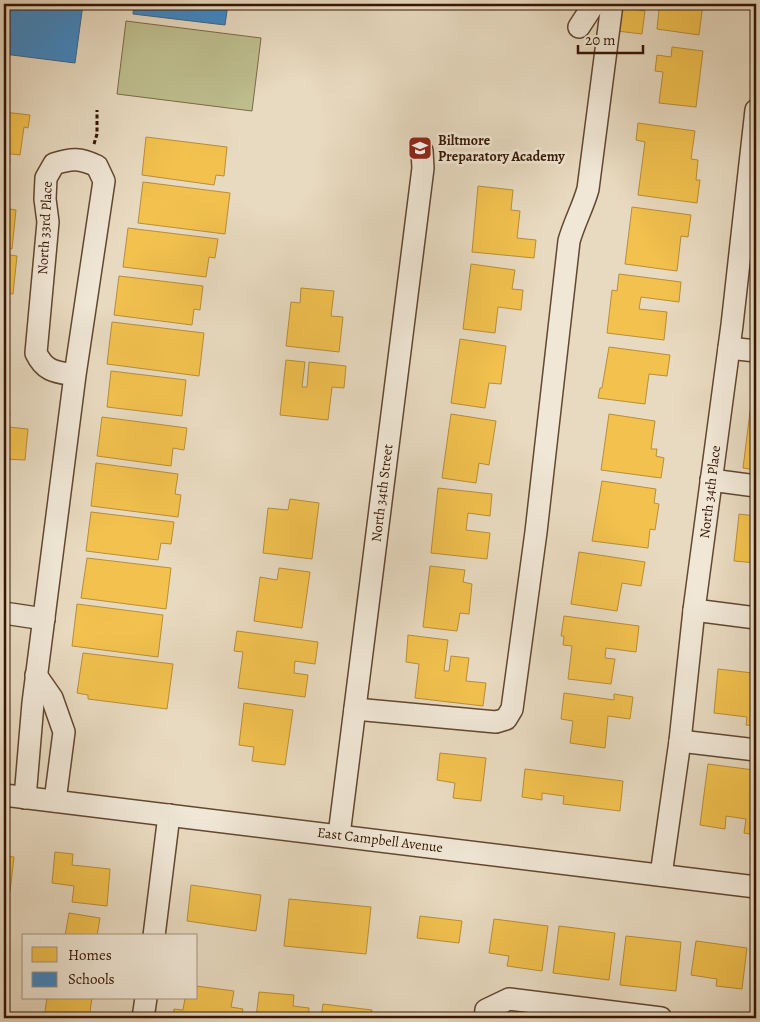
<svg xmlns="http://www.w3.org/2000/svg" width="760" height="1022" font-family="Alegreya,serif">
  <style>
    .green { fill: #bebd8d; stroke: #7a6a47 }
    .homes { fill: #f2c14e; stroke: #b98e37 }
    .schools { fill: #3f88c5; stroke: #3c668a }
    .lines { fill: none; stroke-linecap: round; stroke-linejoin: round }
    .minor-casing { stroke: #624731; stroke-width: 24 }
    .path { stroke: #351601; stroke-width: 3; stroke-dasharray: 4 2.5; stroke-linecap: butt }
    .minor { stroke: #f0e7d6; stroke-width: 21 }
    .labels { text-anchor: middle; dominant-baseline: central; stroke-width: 5; stroke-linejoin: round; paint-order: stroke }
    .poi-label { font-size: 14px; font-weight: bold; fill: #351601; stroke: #f0e7d6; text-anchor: start }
    .street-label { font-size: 14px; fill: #351601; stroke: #f0e7d6 }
  </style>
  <rect width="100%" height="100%" fill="#e8dac0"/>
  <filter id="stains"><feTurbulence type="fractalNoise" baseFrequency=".004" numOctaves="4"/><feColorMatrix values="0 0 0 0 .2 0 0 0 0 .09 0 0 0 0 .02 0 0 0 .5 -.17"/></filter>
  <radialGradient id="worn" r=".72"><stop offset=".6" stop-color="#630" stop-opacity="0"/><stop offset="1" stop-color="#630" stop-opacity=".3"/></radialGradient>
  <polygon class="green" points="126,21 261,38 252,111 117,94"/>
  <g class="homes">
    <polygon points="650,4 703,4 699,35 657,29 659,10 649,8"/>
    <polygon points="621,7 645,11 642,34 617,31"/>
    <polygon points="672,47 703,51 696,107 659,103 663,72 655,71 657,55 671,57"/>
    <polygon points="4,112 30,115 28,128 24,127 20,155 4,153"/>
    <polygon points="638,123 695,131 691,159 698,160 696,180 700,180 697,203 638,195 645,142 636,140"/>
    <polygon points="146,137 227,147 224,176 216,175 214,185 142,175"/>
    <polygon points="4,159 10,160 5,199 4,199"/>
    <polygon points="143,182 230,193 225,234 138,223"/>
    <polygon points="478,186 513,190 511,210 520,211 517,238 536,240 534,258 472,252"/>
    <polygon points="632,207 691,215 688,237 681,236 677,271 625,264"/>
    <polygon points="4,208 16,210 12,249 4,248"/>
    <polygon points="128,228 218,239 215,258 209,257 206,277 123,267"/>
    <polygon points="4,254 17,256 13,294 4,293"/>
    <polygon points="471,264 515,270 512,289 523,290 521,310 498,307 495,333 463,329"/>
    <polygon points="619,274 681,282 679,302 641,297 639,309 667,312 664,340 607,333 612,290 617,291"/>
    <polygon points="119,276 203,286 200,310 194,309 192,325 114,315"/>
    <polygon points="301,288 334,291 331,316 343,317 339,352 286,346 291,302 300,303"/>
    <polygon points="4,301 10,301 5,340 4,340"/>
    <polygon points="112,322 204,333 199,376 107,364"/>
    <polygon points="460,339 506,346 501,384 489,383 485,408 451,403"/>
    <polygon points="609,347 670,355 667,376 649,374 645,404 598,398 600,388 602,388"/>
    <polygon points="286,360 305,362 302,387 307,387 309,362 346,366 344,388 332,387 328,420 280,415"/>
    <polygon points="111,371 186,380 182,416 107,407"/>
    <polygon points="751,404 756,405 756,470 743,468"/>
    <polygon points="4,412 10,413 8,427 28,429 25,460 5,459 4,470"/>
    <polygon points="451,414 496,421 489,465 479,463 476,483 442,478"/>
    <polygon points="609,414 655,421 651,449 657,449 656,456 664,458 661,478 601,470"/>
    <polygon points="102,417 187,428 184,450 173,448 171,466 97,456"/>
    <polygon points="96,463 178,474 175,494 181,495 178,517 91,506"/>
    <polygon points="602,481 656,489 654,503 659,504 655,530 650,529 648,548 592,541"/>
    <polygon points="438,488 492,494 490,516 468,513 466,530 490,533 487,559 431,553"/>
    <polygon points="290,499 319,503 312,559 263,553 268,508 288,510"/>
    <polygon points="91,512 174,522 171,544 161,543 158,560 86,551"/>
    <polygon points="739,514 756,516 756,563 734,561"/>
    <polygon points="579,552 645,562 641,586 622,583 617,611 571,604"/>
    <polygon points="87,558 171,568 166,609 81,598"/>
    <polygon points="430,566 465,570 463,582 472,584 469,614 460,613 457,631 423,627"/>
    <polygon points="279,568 310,572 302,628 254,621 260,577 277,580"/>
    <polygon points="77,604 163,615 158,657 72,646"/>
    <polygon points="564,616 639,626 636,652 606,648 605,658 615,659 611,684 568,679 572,646 563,645 564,636 561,636"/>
    <polygon points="237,631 318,642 315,664 295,661 294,673 308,675 305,697 238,688 243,652 234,651"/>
    <polygon points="408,635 448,640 444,671 449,671 451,656 469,658 466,681 486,683 483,706 415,698 419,664 406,662"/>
    <polygon points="83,653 173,664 167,709 88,699 88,695 77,693"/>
    <polygon points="754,664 756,664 756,726 746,725 747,717 714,713 718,669 753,673"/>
    <polygon points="564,693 614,700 614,694 633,697 630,719 608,716 605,748 570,743 573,721 561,719"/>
    <polygon points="244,703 293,710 285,765 252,761 254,747 239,745"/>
    <polygon points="440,753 486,758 481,801 453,798 455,783 437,780"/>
    <polygon points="708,764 754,770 753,781 756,782 756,835 744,833 746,819 726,816 725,829 700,825"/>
    <polygon points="525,769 623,781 620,811 563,804 564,796 542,793 542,800 522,797"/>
    <polygon points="55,852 73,854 72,865 110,869 107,906 72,902 74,886 52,883"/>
    <polygon points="4,856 14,857 10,892 4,891"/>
    <polygon points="191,885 261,895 256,931 187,921"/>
    <polygon points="289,899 371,907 366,954 284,946"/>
    <polygon points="69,913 100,918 97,936 65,936"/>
    <polygon points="420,916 462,921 459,943 417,938"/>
    <polygon points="494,919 548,926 542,971 507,966 509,956 489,953"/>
    <polygon points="559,926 615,933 609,980 553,973"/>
    <polygon points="626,936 681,942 676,991 620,985"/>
    <polygon points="696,941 747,948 742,989 716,986 717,979 691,975"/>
    <polygon points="196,986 234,991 231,1007 243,1009 241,1018 173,1018 174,1009 183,1010 185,998 196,998"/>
    <polygon points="259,992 294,995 293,1006 309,1008 308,1018 256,1018"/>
    <polygon points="47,998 92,998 89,1018 44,1018"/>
    <polygon points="323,1004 372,1010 370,1018 321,1018"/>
    <polygon points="532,1014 551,1016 550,1018 532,1018"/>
  </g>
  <g class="schools">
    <polygon points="4,4 83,4 75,63 4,54"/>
    <polygon points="134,4 228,4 225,25 133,14"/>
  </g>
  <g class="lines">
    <g class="minor-casing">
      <g id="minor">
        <polyline points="579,27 594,4"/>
        <polyline points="729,348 756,351"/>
        <polyline points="711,480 756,486"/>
        <polyline points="694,610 756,618"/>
        <polyline points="4,613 44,619"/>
        <polyline points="36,675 52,698 64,732 55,801"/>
        <path d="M355 709 496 722 506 719 512 709 536 532 569 241C574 223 583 207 588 189L612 4"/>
        <polyline points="680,741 756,750"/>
        <polyline points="4,795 756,887"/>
        <path d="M25 798 33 703 75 375 104 181 97 166C80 158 72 158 54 164L46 178 45 199 48 222 36 353C45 372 56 372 75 375"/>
        <polyline points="339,835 423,168 422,151"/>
        <polyline points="661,875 680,741 694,610 732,325 756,110"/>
        <polyline points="154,936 169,815"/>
        <polyline points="143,1018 146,998"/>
        <polyline points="485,1018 486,1010 509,999 661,1018"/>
      </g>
    </g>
    <polyline class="path" points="94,144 97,134 97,110"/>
    <use href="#minor" class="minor"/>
  </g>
  <defs>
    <g id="school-square" transform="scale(1.25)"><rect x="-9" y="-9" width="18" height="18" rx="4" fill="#8f2418" stroke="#f0e7d6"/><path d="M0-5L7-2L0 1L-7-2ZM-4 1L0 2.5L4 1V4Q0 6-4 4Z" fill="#fff"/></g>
  </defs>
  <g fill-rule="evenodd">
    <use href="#school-square" x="420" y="148"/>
  </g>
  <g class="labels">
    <g class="poi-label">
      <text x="438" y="140">Biltmore<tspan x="438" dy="16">Preparatory Academy</tspan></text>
    </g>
    <g class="street-label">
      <text transform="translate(45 228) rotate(-87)">North 33rd Place</text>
      <text transform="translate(710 492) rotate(-83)">North 34th Place</text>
      <text transform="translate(382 493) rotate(-83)">North 34th Street</text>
      <text transform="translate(380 840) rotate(7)">East Campbell Avenue</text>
    </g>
  </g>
  <rect width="760" height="1022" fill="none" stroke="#e8dac0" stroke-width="20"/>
  <rect x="5" y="5" width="750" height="1012" fill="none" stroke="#351601" stroke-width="2.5"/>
  <rect x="10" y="10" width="740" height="1002" fill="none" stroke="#351601"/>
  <rect x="22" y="934" width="175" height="65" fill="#f0e7d6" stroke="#a59381"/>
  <rect x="32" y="947" width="25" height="15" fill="#f2c14e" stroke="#a59381"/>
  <text x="68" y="960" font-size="15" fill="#351601">Homes</text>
  <rect x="32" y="972" width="25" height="15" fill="#3f88c5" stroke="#a59381"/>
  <text x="68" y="984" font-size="15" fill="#351601">Schools</text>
  <path d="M578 45v8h65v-8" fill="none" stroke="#351601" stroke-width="2.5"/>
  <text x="585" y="45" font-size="15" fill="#351601" stroke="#f0e7d6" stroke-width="4" paint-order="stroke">20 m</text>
  <rect width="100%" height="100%" filter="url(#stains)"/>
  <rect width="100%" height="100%" fill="url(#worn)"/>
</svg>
